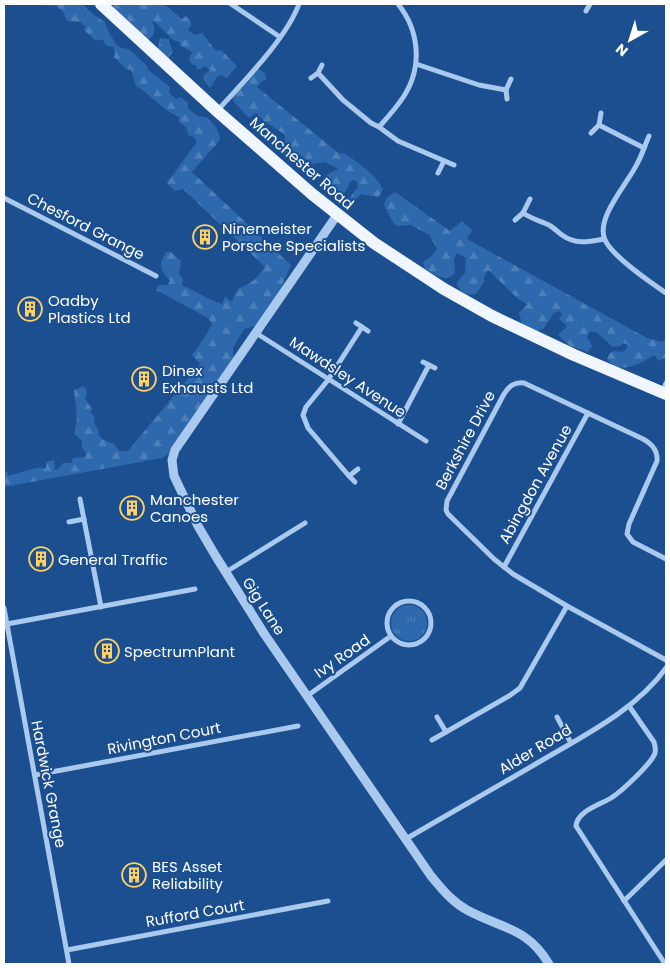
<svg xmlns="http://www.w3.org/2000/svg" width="670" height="968" font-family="Poppins,sans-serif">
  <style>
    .grass { fill: url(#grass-tufts) }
    .forest { fill: url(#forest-firs) }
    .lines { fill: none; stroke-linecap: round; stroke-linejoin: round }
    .minor { stroke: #a9c9ee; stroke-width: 5 }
    .tertiary { stroke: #a9c9ee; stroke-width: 9 }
    .primary { stroke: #f0f6ff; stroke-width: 12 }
    .labels { text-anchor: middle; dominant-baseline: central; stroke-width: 4; stroke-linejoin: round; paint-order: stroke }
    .street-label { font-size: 15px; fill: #fff; stroke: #1b4f8f }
    .poi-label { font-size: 15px; fill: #fff; stroke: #1b4f8f; text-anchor: start }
  </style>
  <defs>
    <pattern id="grass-tufts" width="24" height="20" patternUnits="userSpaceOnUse" patternTransform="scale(1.25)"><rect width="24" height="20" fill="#2e69ad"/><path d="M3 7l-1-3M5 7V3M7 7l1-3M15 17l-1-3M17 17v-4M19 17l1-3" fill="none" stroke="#4d80b9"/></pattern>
    <pattern id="forest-firs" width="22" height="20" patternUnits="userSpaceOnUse" patternTransform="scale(1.25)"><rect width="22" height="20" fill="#2e69ad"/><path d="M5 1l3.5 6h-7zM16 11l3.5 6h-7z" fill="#4d80b9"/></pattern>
  </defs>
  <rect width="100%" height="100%" fill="#1b4f8f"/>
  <circle class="grass" cx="409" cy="623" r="18"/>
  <g class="forest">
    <path d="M45 4H82L93 14 105 22 109 33 116 44 121 48 129 49 147 66 148 70C155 76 162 80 170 87L169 93 176 99 181 97 188 103V108C194 114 198 117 206 117 214 124 219 129 220 140L192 172 291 265C283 283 275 305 262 320 257 326 251 327 244 329L233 348V357L225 375 170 453 162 458 4 487V472L7 471 8 476 36 468H46V462L54 460 55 470 58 469 63 463H71L73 458 85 457 86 453 82 448V441L74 434 77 418 74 390 84 386 87 392 85 399 92 409 90 413 95 417 94 423 98 429 99 435 102 439 114 444 119 451H128L200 364 192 355 205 337 212 324 208 318 156 290 159 285H167L170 281C160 269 158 266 166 252H171L181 261 179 274 183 279 182 286C196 290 207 300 222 304L225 297 232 302C237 287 239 289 251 282 256 280 261 272 265 267L183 189 175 191 167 183 197 142 194 137 188 135 186 127 179 122V117C161 110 151 94 136 86L131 70 126 69 114 57 115 52 113 47 107 46 103 40H95L84 30 86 27 80 22 67 21 63 12 55 5 48 6Z"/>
    <path d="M112 4H164L182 19 186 16 191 22V26L188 30 195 35 202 33C209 40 210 45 217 51L221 50 237 66 227 78 221 75 218 76 210 88 203 79 204 75 210 70 205 66 198 70 195 65H192L189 59 192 52 181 46 179 42 173 40 154 21 152 22C157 31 154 35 148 41L127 27 129 20 118 14Z"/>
    <path d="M160 38 169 39C169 44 172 47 173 52L167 59 158 49Z"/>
    <path d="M255 69H259L265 73 266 80 262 81 257 87 340 154 344 153C358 163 375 173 383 189L381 194 378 197 361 194 350 206 347 201 358 187 357 182 354 180 351 181C342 200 336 204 322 186 323 175 330 173 338 169L325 162 312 164 296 152 290 156H286L282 153 283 147 286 145 284 134 264 121 256 113 249 118 234 102 232 97 236 87 242 88 247 82V78Z"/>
    <path d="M395 192 450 231 462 221 472 230 467 239 647 338 662 342 666 339V357L659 361 654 355C640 364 619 376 607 359L609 354 613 351 624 352 627 348 628 345 623 343 620 346 613 347 597 333 590 331 587 337 592 346 588 352 570 346 558 335 567 326 559 319 562 314 559 311 554 313 544 328 536 332 522 324 519 313 527 304 518 299 488 270 484 277V282L476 294C466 296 462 293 457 285V282L465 273 466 258 457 253 454 259 455 273C446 284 435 274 425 269L423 262 433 255 437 248 429 235 411 225 398 226 394 224 384 205 386 198Z"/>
  </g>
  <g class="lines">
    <g class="minor">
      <polyline points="231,4 280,37"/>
      <polyline points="586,11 590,4"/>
      <polyline points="416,64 479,85 506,90"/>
      <polyline points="318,73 343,100 371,123 379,127 398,141 454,165"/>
      <polyline points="311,78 318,73 322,65"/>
      <polyline points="507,99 506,90 511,79"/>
      <path d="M218 110C244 81 286 39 299 4"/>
      <polyline points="599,125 644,148"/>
      <path d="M379 127C388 117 397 107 404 96 423 66 419 30 398 4"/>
      <polyline points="591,133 599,125 601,113"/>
      <path d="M649 136C645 145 642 155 637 164 628 183 595 218 605 240 613 257 650 282 666 293"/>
      <polyline points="438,173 444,161"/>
      <polyline points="4,198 156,276"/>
      <path d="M523 213C532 219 540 221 549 225 554 228 558 232 562 235 576 245 588 242 604 239"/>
      <polyline points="515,220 523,213 530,199"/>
      <polyline points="356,323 368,331"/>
      <polyline points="256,333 426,441"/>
      <polyline points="423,362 435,368"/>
      <polyline points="663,392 666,383"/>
      <polyline points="398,424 429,365"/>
      <polyline points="349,476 308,428 303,415 306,407 328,380 362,327"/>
      <polyline points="355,482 349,476 358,469"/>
      <polyline points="80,499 101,607"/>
      <polyline points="69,522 84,519"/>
      <path d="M666 559 633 542 627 534 629 524 657 461C658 450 652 444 643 439L524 383C514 382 509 386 504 394L447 501 446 510 448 514 494 559 513 574 567 606 666 660"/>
      <polyline points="504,567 588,413"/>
      <polyline points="226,572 305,523"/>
      <circle cx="409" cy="623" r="22"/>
      <polyline points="4,608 69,964"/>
      <polyline points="7,624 195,589"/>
      <polyline points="307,696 391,636"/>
      <path d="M629 706 654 742C655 746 656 749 655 753 652 763 621 792 611 798 600 805 577 811 576 826L665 964"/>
      <polyline points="557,717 571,743"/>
      <polyline points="446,732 509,696 520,688 567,606"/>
      <polyline points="432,740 446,732 437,717"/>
      <polyline points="35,775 298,726"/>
      <path d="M406 839C450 813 495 788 539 762 583 736 636 710 666 668"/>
      <polyline points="624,901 666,860"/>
      <polyline points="67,950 328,901"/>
    </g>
    <path class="tertiary" d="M337 215 175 450 172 460 174 476 198 526 215 555 265 635 431 876C442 889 452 902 467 910 502 929 527 927 549 964"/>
    <polyline class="primary" points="101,4 217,111 312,194 374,243 444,289 492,316 574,355 666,394"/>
  </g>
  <defs>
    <g id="building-ring" transform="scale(1.25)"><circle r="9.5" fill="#1b4f8f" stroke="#ffd166" stroke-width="1.5"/><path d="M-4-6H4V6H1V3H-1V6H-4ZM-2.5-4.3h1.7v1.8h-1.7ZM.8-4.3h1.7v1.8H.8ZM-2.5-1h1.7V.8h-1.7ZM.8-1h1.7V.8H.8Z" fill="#ffd166"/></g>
  </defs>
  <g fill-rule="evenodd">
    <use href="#building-ring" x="205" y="237"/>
    <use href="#building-ring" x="30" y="309"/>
    <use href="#building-ring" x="144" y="379"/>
    <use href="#building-ring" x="132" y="508"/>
    <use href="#building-ring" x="41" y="559"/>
    <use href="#building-ring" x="107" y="651"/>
    <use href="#building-ring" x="134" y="875"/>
  </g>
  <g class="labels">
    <g class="street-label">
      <text transform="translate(302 163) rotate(41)">Manchester Road</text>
      <text transform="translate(86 226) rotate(27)">Chesford Grange</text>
      <text transform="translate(348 377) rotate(33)">Mawdsley Avenue</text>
      <text transform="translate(465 440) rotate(-62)">Berkshire Drive</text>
      <text transform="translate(535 484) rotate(-61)">Abingdon Avenue</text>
      <text transform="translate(264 606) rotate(57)">Gig Lane</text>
      <text transform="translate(342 656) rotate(-35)">Ivy Road</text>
      <text transform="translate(164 738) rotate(-11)">Rivington Court</text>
      <text transform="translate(535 749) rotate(-31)">Alder Road</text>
      <text transform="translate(49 784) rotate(79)">Hardwick Grange</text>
      <text transform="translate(195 913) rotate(-10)">Rufford Court</text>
    </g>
    <g class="poi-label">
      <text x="222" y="228">Ninemeister<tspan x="222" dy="17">Porsche Specialists</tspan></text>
      <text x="48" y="300">Oadby<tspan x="48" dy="17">Plastics Ltd</tspan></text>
      <text x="162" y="370">Dinex<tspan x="162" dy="17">Exhausts Ltd</tspan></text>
      <text x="150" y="499">Manchester<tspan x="150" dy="17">Canoes</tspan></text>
      <text x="58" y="559">General Traffic</text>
      <text x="124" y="651">SpectrumPlant</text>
      <text x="152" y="866">BES Asset<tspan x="152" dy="17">Reliability</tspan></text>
    </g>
  </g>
  <rect width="670" height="968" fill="none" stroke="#ffffff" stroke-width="10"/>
  <g transform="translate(630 40) rotate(219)" stroke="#1b4f8f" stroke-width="4" paint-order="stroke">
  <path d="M0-4L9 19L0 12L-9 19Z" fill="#ffffff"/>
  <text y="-8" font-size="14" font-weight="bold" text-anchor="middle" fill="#ffffff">N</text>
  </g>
</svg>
